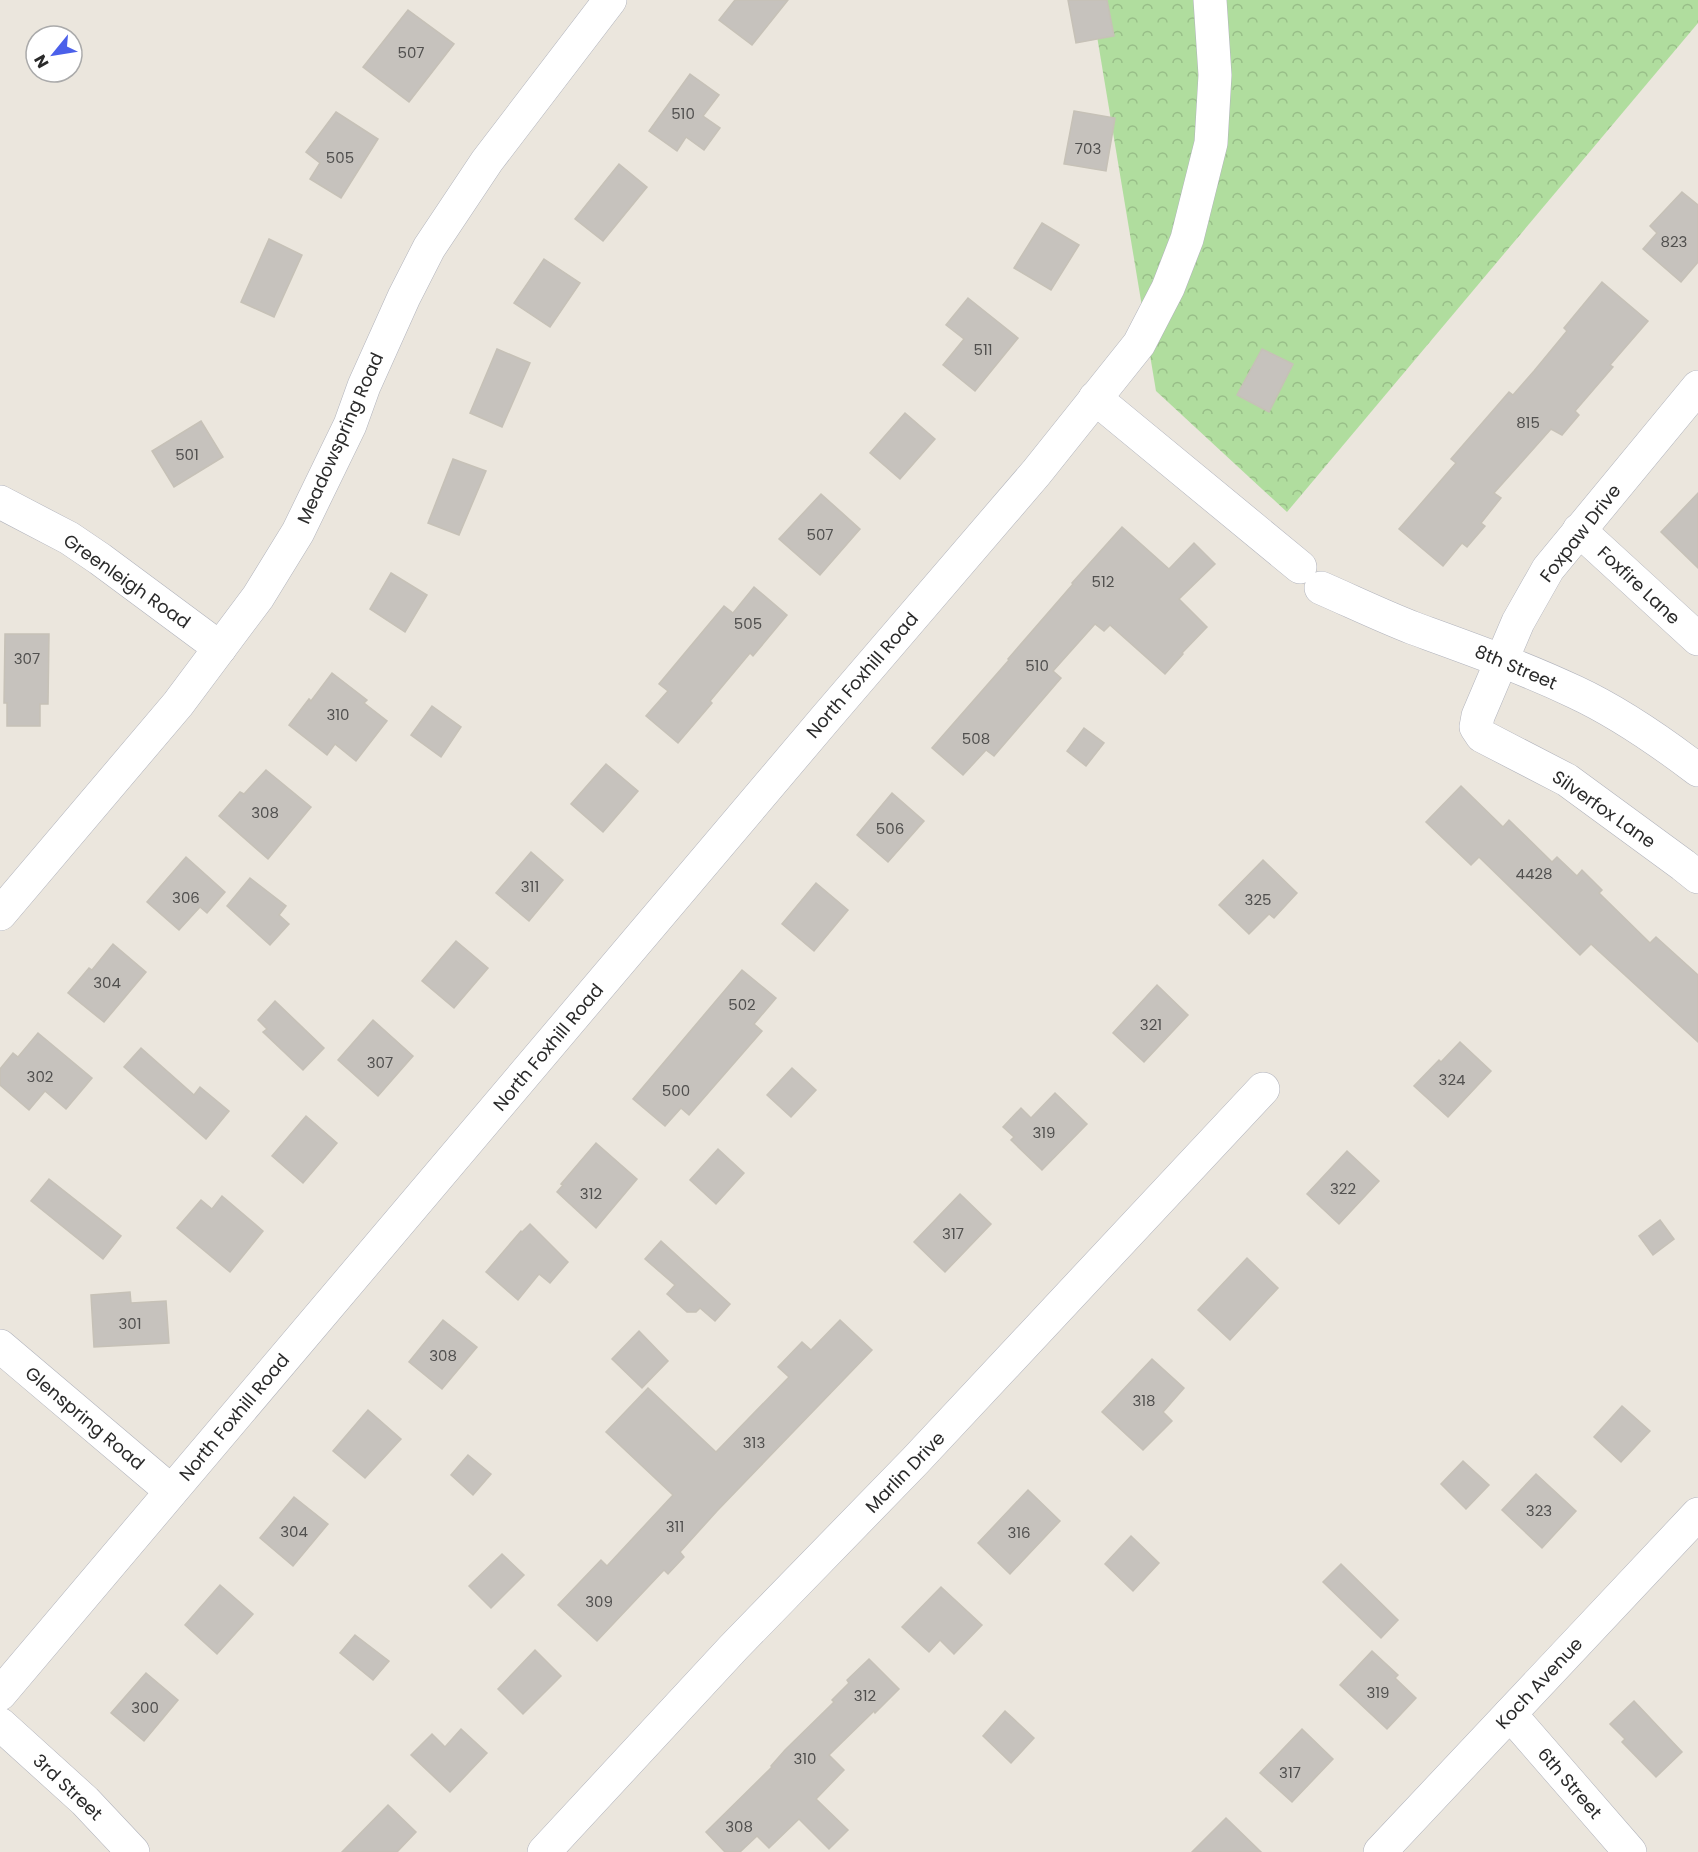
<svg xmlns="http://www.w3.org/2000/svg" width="1698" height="1852" font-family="Poppins,sans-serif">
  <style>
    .forest { fill: url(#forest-crowns) }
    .building { fill: #c6c2bd; stroke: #c6c1b7; stroke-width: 1.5 }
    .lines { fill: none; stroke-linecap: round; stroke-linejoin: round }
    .minor-casing { stroke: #b1b3bc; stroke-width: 34 }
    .minor { stroke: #fff; stroke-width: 33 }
    .labels { text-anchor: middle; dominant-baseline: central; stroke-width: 4.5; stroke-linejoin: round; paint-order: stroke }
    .number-label { font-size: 15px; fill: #51504f }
    .street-label { font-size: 18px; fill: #2a2a2a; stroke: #fff }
  </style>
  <defs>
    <pattern id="forest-crowns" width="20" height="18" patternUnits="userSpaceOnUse" patternTransform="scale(1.5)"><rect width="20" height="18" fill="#b0dd9e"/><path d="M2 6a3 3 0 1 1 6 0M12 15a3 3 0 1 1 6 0" fill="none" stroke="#98be88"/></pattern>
  </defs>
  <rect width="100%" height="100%" fill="#ebe6dd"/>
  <polygon class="forest" points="1091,0 1698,0 1698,23 1287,512 1156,391"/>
  <g class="building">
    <polygon points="735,0 788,0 752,45 719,20"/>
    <polygon points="1068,0 1107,0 1114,36 1076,43"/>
    <polygon points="408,10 454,44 409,102 363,67"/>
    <polygon points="690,74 719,95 703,116 720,128 704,150 686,137 677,151 649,131"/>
    <polygon points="1074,111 1115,118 1106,171 1064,164"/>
    <polygon points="336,112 378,139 341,198 310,179 320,163 306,152"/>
    <polygon points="619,164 647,187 603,241 575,219"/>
    <polygon points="1682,192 1698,205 1698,262 1681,282 1643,249 1657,233 1650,226"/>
    <polygon points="1042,223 1079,245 1051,290 1014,268"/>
    <polygon points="269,239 302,255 274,317 241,302"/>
    <polygon points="544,259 580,283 550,327 514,303"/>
    <polygon points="1602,282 1648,321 1610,365 1613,367 1575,411 1579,415 1562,435 1551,429 1494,493 1501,498 1481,523 1485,526 1467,547 1462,543 1443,566 1399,529 1456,463 1451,459 1509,392 1513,395 1534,371 1567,331 1564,328"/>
    <polygon points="968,298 1018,338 975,391 943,365 964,339 946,325"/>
    <polygon points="497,349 530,363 502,427 470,413"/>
    <polygon points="1262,349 1293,364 1269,412 1237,395"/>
    <polygon points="905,413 935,439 900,479 870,453"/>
    <polygon points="201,421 223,457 174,487 152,451"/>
    <polygon points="453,459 486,471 459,535 428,523"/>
    <polygon points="1698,493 1698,568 1661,532"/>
    <polygon points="821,494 860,529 820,575 779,539"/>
    <polygon points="1122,527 1169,569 1194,543 1215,564 1179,599 1207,627 1182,653 1183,654 1165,674 1110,625 1104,631 1095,624 1053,671 1061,678 1012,735 994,756 986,750 963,775 932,748 1009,660 1008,659 1073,584 1072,583"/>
    <polygon points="391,573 427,595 405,632 370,609"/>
    <polygon points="754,587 787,615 753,656 750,653 710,701 712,703 678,743 646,716 668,691 659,684 724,606 733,613"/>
    <polygon points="5,634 49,634 48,704 40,704 40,726 7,726 7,703 4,703"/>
    <polygon points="332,673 367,700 364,703 387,721 356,761 335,744 327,755 289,725 309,699 311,701"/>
    <polygon points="432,706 461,727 441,757 411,735"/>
    <polygon points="1084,728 1104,743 1086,766 1067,751"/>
    <polygon points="606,764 638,791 603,832 571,804"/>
    <polygon points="266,770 311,807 268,859 219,816 240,792 244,794"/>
    <polygon points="1461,786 1503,827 1509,820 1552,862 1557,857 1577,876 1582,870 1602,890 1599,893 1650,943 1656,937 1698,975 1698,1042 1591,944 1580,955 1479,857 1471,865 1426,822"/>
    <polygon points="892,793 924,821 888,862 857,835"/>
    <polygon points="531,852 563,880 529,921 496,893"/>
    <polygon points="186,857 225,892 207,913 200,907 179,930 147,902"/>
    <polygon points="1263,860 1297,893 1274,918 1269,914 1249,934 1219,905"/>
    <polygon points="250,878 286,906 279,915 289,924 270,945 227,906"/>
    <polygon points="816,883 848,910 814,951 782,924"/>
    <polygon points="456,941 488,968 454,1008 422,981"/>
    <polygon points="113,944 146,972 104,1022 68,993 89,968 92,970"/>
    <polygon points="742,970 776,998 754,1024 762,1031 689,1115 681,1108 665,1126 633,1099"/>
    <polygon points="1157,985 1188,1015 1144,1062 1113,1033"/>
    <polygon points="275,1001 324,1048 303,1070 263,1032 267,1029 258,1020"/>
    <polygon points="373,1020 413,1056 378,1096 338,1060"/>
    <polygon points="38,1033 92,1078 66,1109 45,1091 29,1110 0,1085 0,1069 13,1053 18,1057"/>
    <polygon points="1460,1042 1491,1071 1448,1117 1414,1086 1439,1060 1441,1062"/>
    <polygon points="141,1048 194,1095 200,1087 229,1111 206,1139 124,1067"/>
    <polygon points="792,1068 816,1090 791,1117 767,1095"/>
    <polygon points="1055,1093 1087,1124 1042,1170 1011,1140 1014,1137 1003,1127 1021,1108 1031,1118"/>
    <polygon points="306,1116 337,1143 303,1183 272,1156"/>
    <polygon points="596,1143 637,1179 596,1228 557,1192 563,1185 561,1184"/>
    <polygon points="718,1149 744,1173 716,1204 690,1180"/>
    <polygon points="1347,1151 1379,1181 1339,1224 1307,1194"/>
    <polygon points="49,1179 121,1236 103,1259 31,1201"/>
    <polygon points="960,1194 991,1224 945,1272 914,1242"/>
    <polygon points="222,1196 263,1231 230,1272 177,1228 201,1200 212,1209"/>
    <polygon points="1660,1220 1674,1239 1653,1255 1639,1236"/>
    <polygon points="530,1224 568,1262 550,1283 539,1274 518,1300 486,1272 521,1231 522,1232"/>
    <polygon points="661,1241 730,1304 715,1321 700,1308 696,1312 687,1312 667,1294 675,1285 645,1259"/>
    <polygon points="1247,1258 1278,1288 1230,1340 1198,1310"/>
    <polygon points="130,1292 131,1303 166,1301 169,1343 94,1347 91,1295"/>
    <polygon points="443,1320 477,1347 442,1389 409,1362"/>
    <polygon points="840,1320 872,1350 717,1511 680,1552 684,1557 668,1574 664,1570 597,1641 558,1605 601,1560 607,1566 673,1495 606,1432 648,1388 716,1452 789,1377 778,1367 802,1342 811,1350"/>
    <polygon points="639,1331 668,1361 642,1388 612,1359"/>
    <polygon points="1152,1359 1184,1388 1163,1412 1172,1421 1143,1450 1102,1412"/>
    <polygon points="1622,1406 1650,1431 1621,1462 1594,1437"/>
    <polygon points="368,1410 401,1439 365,1478 333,1451"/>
    <polygon points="468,1455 491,1474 473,1495 451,1475"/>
    <polygon points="1463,1461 1489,1485 1466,1509 1441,1484"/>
    <polygon points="1536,1474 1576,1511 1542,1548 1502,1510"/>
    <polygon points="1028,1490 1060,1521 1010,1574 978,1543"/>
    <polygon points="294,1497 328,1524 293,1566 260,1538"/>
    <polygon points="1131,1536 1159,1563 1133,1591 1105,1564"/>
    <polygon points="502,1554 524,1575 491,1608 469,1586"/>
    <polygon points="1341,1564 1398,1620 1381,1638 1323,1582"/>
    <polygon points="220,1585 253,1614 217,1654 185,1625"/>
    <polygon points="941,1587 982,1625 954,1654 940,1640 929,1652 902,1627"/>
    <polygon points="355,1635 389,1661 373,1680 340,1653"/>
    <polygon points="535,1650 561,1676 523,1714 498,1689"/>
    <polygon points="1372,1651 1398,1675 1395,1678 1416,1698 1387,1729 1340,1685"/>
    <polygon points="869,1659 899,1689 875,1713 874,1711 829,1755 844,1770 816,1799 848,1830 829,1849 799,1819 769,1848 757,1836 740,1852 725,1852 706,1832 772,1767 771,1766 785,1750 834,1702 832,1700 849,1683 847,1680"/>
    <polygon points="146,1673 178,1700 144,1741 111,1713"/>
    <polygon points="1634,1701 1682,1752 1656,1777 1622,1742 1625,1739 1610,1724"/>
    <polygon points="1005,1711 1034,1738 1011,1763 983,1736"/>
    <polygon points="461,1729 487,1753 450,1792 411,1755 432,1734 445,1747"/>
    <polygon points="1302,1729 1333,1759 1292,1802 1260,1773"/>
    <polygon points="388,1805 416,1832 397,1852 342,1852"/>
    <polygon points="1226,1818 1261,1852 1192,1852"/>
  </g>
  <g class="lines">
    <g class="minor-casing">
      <g id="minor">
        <polyline points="1698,387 1548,569 1518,622 1478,716 1476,727 1482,736 1567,780 1683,865 1698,877"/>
        <polyline points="1095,398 1300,567"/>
        <polyline points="0,502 69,538 100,559 220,648"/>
        <polyline points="1579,530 1698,639"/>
        <path d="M1321 588C1351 601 1382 616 1413 628 1468 648 1522 667 1575 692 1618 712 1660 741 1698 770"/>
        <polyline points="0,914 178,704 258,597 298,532 350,425 364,386 404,297 429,248 487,161 610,0"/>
        <polyline points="0,1346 171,1491"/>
        <polyline points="0,1694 825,719 1036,473 1139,344 1168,288 1187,239 1211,143 1215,75 1210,0"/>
        <polyline points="1510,1714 1630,1852"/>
        <polyline points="0,1724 85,1801 133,1852"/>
        <polyline points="544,1852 734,1647 915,1461 1263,1089"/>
        <polyline points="1380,1852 1698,1514"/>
      </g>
    </g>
    <use href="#minor" class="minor"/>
  </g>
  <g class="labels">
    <g class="number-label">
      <text x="411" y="52">507</text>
      <text x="683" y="113">510</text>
      <text x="1088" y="148">703</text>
      <text x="340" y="157">505</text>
      <text x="1674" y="241">823</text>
      <text x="983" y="349">511</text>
      <text x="1528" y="422">815</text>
      <text x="187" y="454">501</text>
      <text x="820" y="534">507</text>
      <text x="1103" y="581">512</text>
      <text x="748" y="623">505</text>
      <text x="27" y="658">307</text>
      <text x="1037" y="665">510</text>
      <text x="338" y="714">310</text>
      <text x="976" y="738">508</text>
      <text x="265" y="812">308</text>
      <text x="890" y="828">506</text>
      <text x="1534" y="873">4428</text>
      <text x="530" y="886">311</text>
      <text x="186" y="897">306</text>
      <text x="1258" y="899">325</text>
      <text x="107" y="982">304</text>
      <text x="742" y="1004">502</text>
      <text x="1151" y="1024">321</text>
      <text x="380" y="1062">307</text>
      <text x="40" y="1076">302</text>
      <text x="1452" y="1079">324</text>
      <text x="676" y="1090">500</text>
      <text x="1044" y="1132">319</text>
      <text x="1343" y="1188">322</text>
      <text x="591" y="1193">312</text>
      <text x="953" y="1233">317</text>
      <text x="130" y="1323">301</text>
      <text x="443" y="1355">308</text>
      <text x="1144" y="1400">318</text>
      <text x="754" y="1442">313</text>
      <text x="1539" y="1510">323</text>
      <text x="675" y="1526">311</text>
      <text x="294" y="1531">304</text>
      <text x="1019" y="1532">316</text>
      <text x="599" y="1601">309</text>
      <text x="1378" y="1692">319</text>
      <text x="865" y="1695">312</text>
      <text x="145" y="1707">300</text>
      <text x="805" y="1758">310</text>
      <text x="1290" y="1772">317</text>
      <text x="739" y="1826">308</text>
    </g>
    <g class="street-label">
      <text transform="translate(340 438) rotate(-66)">Meadowspring Road</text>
      <text transform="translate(1580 533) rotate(-52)">Foxpaw Drive</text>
      <text transform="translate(127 581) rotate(35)">Greenleigh Road</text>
      <text transform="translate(1639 585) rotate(43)">Foxfire Lane</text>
      <text transform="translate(1516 667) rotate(23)">8th Street</text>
      <text transform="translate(862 675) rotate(-49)">North Foxhill Road</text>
      <text transform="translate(1604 809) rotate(35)">Silverfox Lane</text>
      <text transform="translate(548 1047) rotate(-50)">North Foxhill Road</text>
      <text transform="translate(234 1417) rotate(-50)">North Foxhill Road</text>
      <text transform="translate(85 1418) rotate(40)">Glenspring Road</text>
      <text transform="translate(905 1472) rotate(-46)">Marlin Drive</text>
      <text transform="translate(1539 1683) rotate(-47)">Koch Avenue</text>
      <text transform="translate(1570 1783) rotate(49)">6th Street</text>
      <text transform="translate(68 1787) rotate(43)">3rd Street</text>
    </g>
  </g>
  <g transform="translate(54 54) rotate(240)"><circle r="28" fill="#ffffff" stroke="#aaaaaa" stroke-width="1.5"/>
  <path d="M0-4.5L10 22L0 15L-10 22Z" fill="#4b60ea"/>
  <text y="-9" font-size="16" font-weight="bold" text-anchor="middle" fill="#2a2a2a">N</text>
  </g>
</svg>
